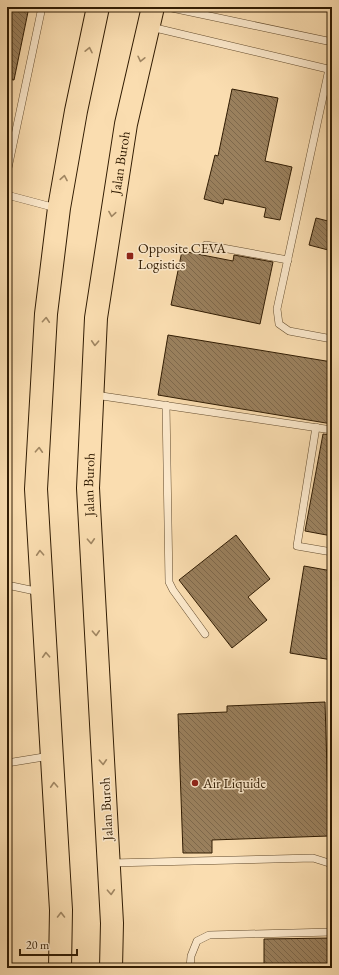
<svg xmlns="http://www.w3.org/2000/svg" width="339" height="975" font-family="'EB Garamond',serif">
  <style>
    .building { fill: url(#building-back-hatch); stroke: #311c03 }
    .lines { fill: none; stroke-linecap: round; stroke-linejoin: round }
    .service-casing { stroke: #634c2e; stroke-width: 8 }
    .primary-casing { stroke: #311c03; stroke-width: 24 }
    .service { stroke: #fce9cc; stroke-width: 7 }
    .primary { stroke: #faddb0; stroke-width: 22 }
    .oneway { stroke: #a08662 }
    .poi-dot { fill: #8f2418; stroke: #fce9cc; stroke-width: 1.5 }
    .labels { text-anchor: middle; dominant-baseline: central; stroke-width: 3; stroke-linejoin: round; paint-order: stroke }
    .street-label { font-size: 14px; fill: #311c03; stroke: #fce9cc }
    .poi-label { font-size: 14px; fill: #311c03; stroke: #fce9cc; text-anchor: start }
  </style>
  <defs>
    <pattern id="building-back-hatch" width="6" height="6" patternUnits="userSpaceOnUse"><rect width="6" height="6" fill="#9a805d"/><path d="M-1 5l2 2M0 0l6 6M5-1l2 2" fill="none" stroke="#7e684b"/></pattern>
  </defs>
  <rect width="100%" height="100%" fill="#faddb0"/>
  <filter id="stains"><feTurbulence type="fractalNoise" baseFrequency=".005" numOctaves="4"/><feColorMatrix values="0 0 0 0 .2 0 0 0 0 .09 0 0 0 0 .02 0 0 0 .5 -.17"/></filter>
  <radialGradient id="worn" r=".72"><stop offset=".6" stop-color="#630" stop-opacity="0"/><stop offset="1" stop-color="#630" stop-opacity=".3"/></radialGradient>
  <g class="building">
    <polygon points="7,7 29,7 14,80 7,79"/>
    <polygon points="232,89 278,98 265,161 292,167 280,220 264,217 266,208 224,199 223,204 204,199 215,155 218,156"/>
    <polygon points="316,218 332,222 332,251 309,245"/>
    <polygon points="182,251 233,261 234,255 273,262 260,324 171,305"/>
    <polygon points="168,335 332,362 332,424 158,395"/>
    <polygon points="323,434 332,435 332,536 305,531"/>
    <polygon points="236,535 270,579 248,597 267,620 232,648 179,580"/>
    <polygon points="304,566 332,571 332,660 290,653"/>
    <polygon points="325,702 329,836 212,840 212,853 183,853 178,714 227,712 227,706"/>
    <polygon points="332,938 332,968 264,968 264,939"/>
  </g>
  <g class="lines">
    <g class="service-casing">
      <g id="service">
        <polyline points="167,7 332,42"/>
        <polyline points="151,27 332,70"/>
        <polyline points="329,69 277,309 279,324 289,331 332,339"/>
        <polyline points="7,173 42,7"/>
        <polyline points="7,195 56,208"/>
        <polyline points="206,245 288,260"/>
        <polyline points="95,395 332,430"/>
        <polyline points="166,405 169,582 173,590 205,634"/>
        <polyline points="316,427 297,546 332,552"/>
        <polyline points="7,585 40,592"/>
        <polyline points="7,763 50,756"/>
        <polyline points="111,863 313,858 332,864"/>
        <polyline points="190,968 191,956 197,941 209,935 332,932"/>
      </g>
    </g>
    <g class="primary-casing">
      <g id="primary">
        <polyline points="60,968 61,910 36,489 46,314 59,208 76,111 98,7"/>
        <path id="s1" d="M111 968 112 923 88 488 96 318 126 124 153 7"/>
      </g>
    </g>
    <use href="#service" class="service"/>
    <use href="#primary" class="primary"/>
  </g>
  <defs><path id="oneway-chevron" d="M-2-3.5L2.5 0L-2 3.5" fill="none" stroke-width="1.6" stroke-linecap="round" stroke-linejoin="round"/></defs>
  <g class="oneway">
    <use href="#oneway-chevron" transform="translate(89 50) rotate(-78)"/>
    <use href="#oneway-chevron" transform="translate(141 59) rotate(103)"/>
    <use href="#oneway-chevron" transform="translate(64 178) rotate(-80)"/>
    <use href="#oneway-chevron" transform="translate(112 214) rotate(99)"/>
    <use href="#oneway-chevron" transform="translate(46 320) rotate(-86)"/>
    <use href="#oneway-chevron" transform="translate(95 343) rotate(93)"/>
    <use href="#oneway-chevron" transform="translate(39 450) rotate(-87)"/>
    <use href="#oneway-chevron" transform="translate(91 541) rotate(87)"/>
    <use href="#oneway-chevron" transform="translate(40 553) rotate(-93)"/>
    <use href="#oneway-chevron" transform="translate(96 633) rotate(87)"/>
    <use href="#oneway-chevron" transform="translate(46 655) rotate(-93)"/>
    <use href="#oneway-chevron" transform="translate(103 762) rotate(87)"/>
    <use href="#oneway-chevron" transform="translate(54 785) rotate(-93)"/>
    <use href="#oneway-chevron" transform="translate(111 892) rotate(87)"/>
    <use href="#oneway-chevron" transform="translate(61 915) rotate(-90)"/>
  </g>
  <g class="poi-dot">
    <rect x="126" y="252" width="8" height="8" rx="2"/>
    <circle cx="195" cy="783" r="4"/>
  </g>
  <g class="labels">
    <g class="street-label">
      <text stroke="none"><textPath href="#s1" startOffset="808">Jalan Buroh</textPath></text>
      <text stroke="none"><textPath href="#s1" startOffset="484">Jalan Buroh</textPath></text>
      <text transform="translate(106 809) rotate(-93)">Jalan Buroh</text>
    </g>
    <g class="poi-label">
      <text x="138" y="248">Opposite CEVA<tspan x="138" dy="16">Logistics</tspan></text>
      <text x="203" y="783">Air Liquide</text>
    </g>
  </g>
  <rect width="339" height="975" fill="none" stroke="#faddb0" stroke-width="24"/>
  <rect x="8" y="8" width="323" height="959" fill="none" stroke="#311c03" stroke-width="2"/>
  <rect x="12" y="12" width="315" height="951" fill="none" stroke="#311c03"/>
  <path d="M20 949v6h57v-6" fill="none" stroke="#311c03" stroke-width="2"/>
  <text x="26" y="949" font-size="12" fill="#311c03" stroke="#fce9cc" stroke-width="3" paint-order="stroke">20 m</text>
  <rect width="100%" height="100%" filter="url(#stains)"/>
  <rect width="100%" height="100%" fill="url(#worn)"/>
</svg>
